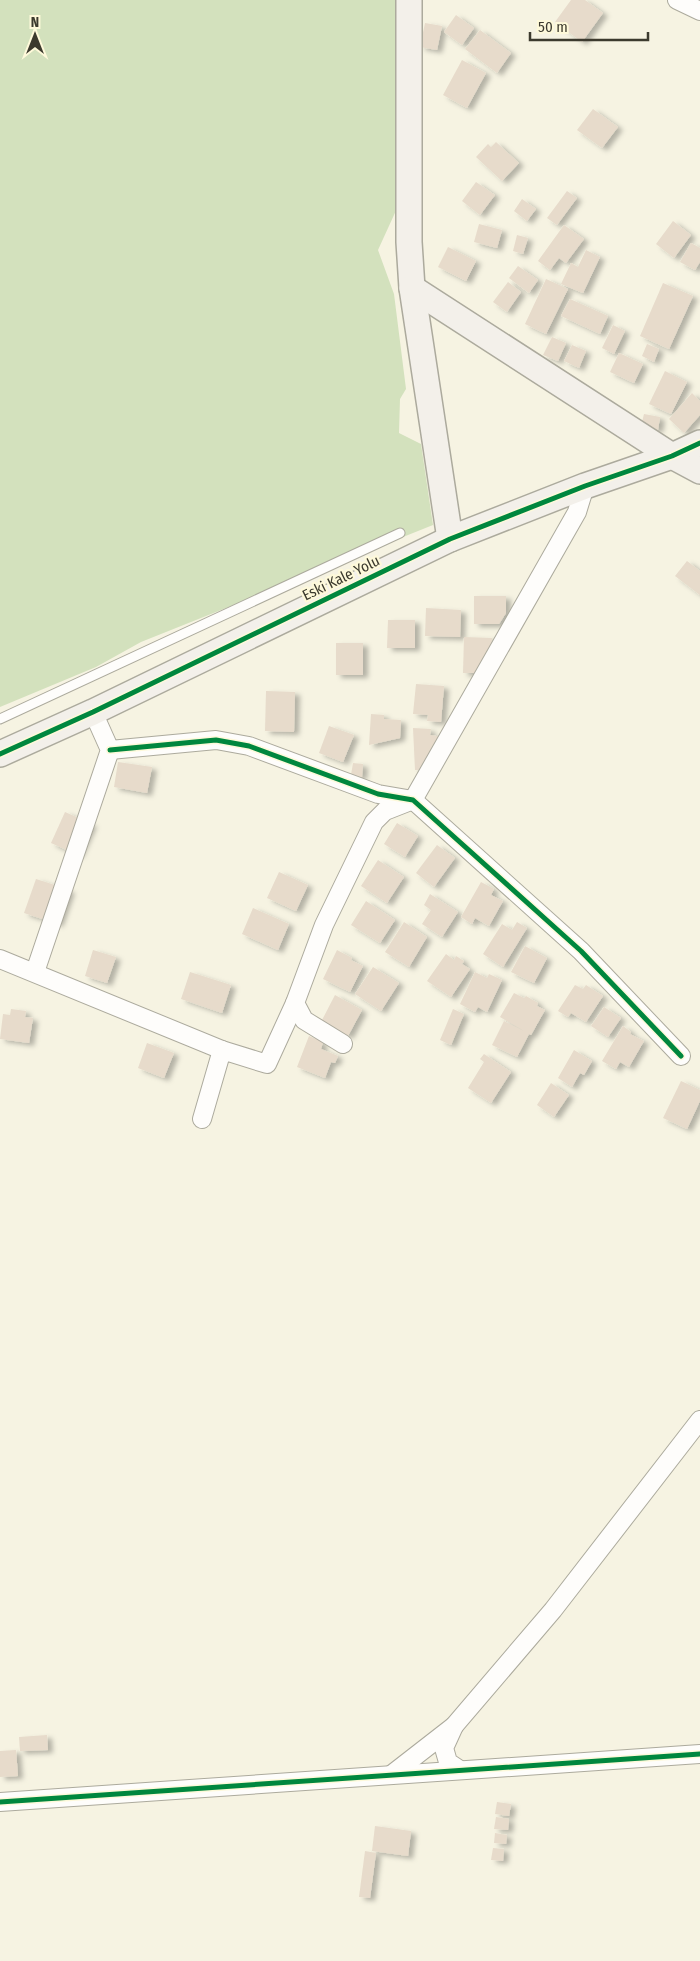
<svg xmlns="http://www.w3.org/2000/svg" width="700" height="1961" font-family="'Fira Sans Condensed',sans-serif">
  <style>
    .green { fill: #d3e1bd }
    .building { fill: #e7dbcb; filter: url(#shadow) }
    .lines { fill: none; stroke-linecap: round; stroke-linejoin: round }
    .lane-casing { stroke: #acaa9d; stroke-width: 11 }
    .street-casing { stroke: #acaa9d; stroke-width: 20 }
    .secondary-casing { stroke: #acaa9d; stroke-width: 28 }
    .lane { stroke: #fefdfb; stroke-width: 9 }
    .street { stroke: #fefdfb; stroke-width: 18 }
    .secondary { stroke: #f3f0ea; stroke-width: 25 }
    .cycleway-casing { stroke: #fef9da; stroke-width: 8 }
    .cycleway { stroke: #00873e; stroke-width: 5 }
    .labels { text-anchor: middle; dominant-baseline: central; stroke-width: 4.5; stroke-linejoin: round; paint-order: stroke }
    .street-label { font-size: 15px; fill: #3c3a2e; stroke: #fef9da }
  </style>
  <defs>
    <filter id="shadow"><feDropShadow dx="5" dy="3" stdDeviation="2.5" flood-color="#0004"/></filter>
  </defs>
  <rect width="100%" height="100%" fill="#f6f3e2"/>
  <polygon class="green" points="0,0 396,0 399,204 378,250 394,294 406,389 400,399 399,433 421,444 433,525 141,642 96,667 0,707"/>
  <g class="building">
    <polygon points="571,0 585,0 603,13 582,42 555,22"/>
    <polygon points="456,15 474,28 462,45 444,32"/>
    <polygon points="425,23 442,26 437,50 420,47"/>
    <polygon points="480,30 511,53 497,73 465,49"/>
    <polygon points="462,60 486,73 467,108 443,95"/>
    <polygon points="593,109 618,127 602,148 577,130"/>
    <polygon points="496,142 519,163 502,181 476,157 488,144 491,147"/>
    <polygon points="476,182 495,195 480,215 462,201"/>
    <polygon points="567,191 577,198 557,225 547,218"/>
    <polygon points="522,199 536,209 527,221 514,211"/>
    <polygon points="673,221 691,235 674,258 656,244"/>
    <polygon points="479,224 502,230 497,248 474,242"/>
    <polygon points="564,225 584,239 566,263 559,258 550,270 538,261"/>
    <polygon points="517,235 528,238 523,254 513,251"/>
    <polygon points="691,243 700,248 700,262 695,270 680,262"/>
    <polygon points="448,247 476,261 466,281 438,267"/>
    <polygon points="586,250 600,257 583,293 561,284 571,263 578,267"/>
    <polygon points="518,266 538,280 529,293 509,278"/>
    <polygon points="546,279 568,289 546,334 525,324"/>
    <polygon points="508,282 521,292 507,312 493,302"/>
    <polygon points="663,283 693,296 669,349 640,336"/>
    <polygon points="570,299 608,316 600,334 561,316"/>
    <polygon points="613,325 625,331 614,354 602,348"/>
    <polygon points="552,337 566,343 558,361 543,355"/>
    <polygon points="647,344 659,349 654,362 642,356"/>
    <polygon points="572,345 586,351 579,368 564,361"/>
    <polygon points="619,353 643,364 634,383 610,372"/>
    <polygon points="665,371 687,382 671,414 649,404"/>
    <polygon points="692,393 700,401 700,415 684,433 669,419"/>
    <polygon points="644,414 660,417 658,430 641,426"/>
    <polygon points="687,561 700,571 700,595 675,576"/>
    <polygon points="474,596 506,596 506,613 499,624 474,624"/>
    <polygon points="426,608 461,610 460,637 425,636"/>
    <polygon points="388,620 415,620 415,648 387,648"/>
    <polygon points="464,637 492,638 491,660 484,673 463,673"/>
    <rect x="336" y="643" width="27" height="32"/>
    <polygon points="416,684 444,686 441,722 427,721 428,715 413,714"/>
    <polygon points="266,691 295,692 294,732 265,731"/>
    <polygon points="371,714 384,715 384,719 401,720 400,738 369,745"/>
    <polygon points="329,726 354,735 343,762 319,753"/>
    <polygon points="413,728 431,729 430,735 442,737 423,770 415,770"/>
    <polygon points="118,762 152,767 147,793 114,787"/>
    <polygon points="353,763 363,764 362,777 351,775"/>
    <polygon points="65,812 92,824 78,855 51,843"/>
    <polygon points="397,823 418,836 405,857 384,844"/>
    <polygon points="437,845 455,858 434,887 416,873"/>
    <polygon points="378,860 404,877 387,903 361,886"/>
    <polygon points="279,872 308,885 296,911 267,898"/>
    <polygon points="36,879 70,890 58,924 24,913"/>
    <polygon points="481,882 494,889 491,895 503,901 489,926 475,918 472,924 461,917"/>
    <polygon points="430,894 458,912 442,937 422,924 431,910 424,905"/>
    <polygon points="366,901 395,920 380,943 351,925"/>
    <polygon points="253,908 289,924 278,950 242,934"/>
    <polygon points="404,922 427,937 409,967 385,952"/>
    <polygon points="517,922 527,928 503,967 483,954 502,924 512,930"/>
    <polygon points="525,946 547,958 534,983 511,972"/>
    <polygon points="93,950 116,957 107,983 85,976"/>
    <polygon points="337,950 352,958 351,960 363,966 350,992 323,979"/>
    <polygon points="446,954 454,960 456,956 464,961 462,964 470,969 451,997 427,981"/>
    <polygon points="373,967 399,983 381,1011 355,994"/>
    <polygon points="190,972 231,985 222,1013 181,999"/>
    <polygon points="475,972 487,978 489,974 502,980 487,1012 478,1007 475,1012 460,1004"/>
    <polygon points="575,985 583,989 586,985 603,996 586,1022 571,1013 568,1017 558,1011"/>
    <polygon points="514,993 524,998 526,996 538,1003 537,1006 545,1010 531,1035 529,1034 517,1057 492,1045 504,1021 524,1031 500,1017"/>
    <polygon points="335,995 362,1010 348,1036 321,1022"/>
    <polygon points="604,1007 621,1018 608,1037 591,1026"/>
    <polygon points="11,1009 26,1011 25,1017 33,1018 29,1043 0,1039 3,1014 10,1015"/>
    <polygon points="453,1009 464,1014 451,1045 440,1040"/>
    <polygon points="623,1026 631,1032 630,1034 644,1041 629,1067 620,1062 616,1069 602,1061"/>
    <polygon points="309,1036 323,1042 321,1049 338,1056 335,1063 331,1062 325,1078 297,1067"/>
    <polygon points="147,1043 174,1053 164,1078 138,1068"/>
    <polygon points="574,1050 592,1061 584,1075 580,1073 572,1087 558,1078"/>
    <polygon points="484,1054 511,1072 491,1103 468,1088 484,1062 480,1059"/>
    <polygon points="681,1081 700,1090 700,1101 687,1129 663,1118"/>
    <polygon points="551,1083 569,1095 554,1117 537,1105"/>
    <polygon points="47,1735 48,1750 20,1751 19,1737"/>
    <polygon points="16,1750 18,1776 0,1777 0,1751"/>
    <polygon points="497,1802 511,1804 509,1816 495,1814"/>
    <polygon points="496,1817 509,1819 508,1830 494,1829"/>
    <polygon points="375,1826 411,1831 408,1856 372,1851"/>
    <polygon points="495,1833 507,1835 506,1844 494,1843"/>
    <polygon points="493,1848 504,1849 503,1861 491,1860"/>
    <polygon points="365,1851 376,1853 370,1898 359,1897"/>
  </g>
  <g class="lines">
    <g class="lane-casing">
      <polyline id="lane" points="0,719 400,533"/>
    </g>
    <g class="street-casing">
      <g id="street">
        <polyline points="677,0 700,11"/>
        <polyline points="110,750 216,740 249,746 378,794 413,800 581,951 681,1056"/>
        <polyline points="0,959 222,1050"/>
        <polyline points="35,972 110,750 93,712"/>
        <polyline points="343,1044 304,1020 295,1003 324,925 374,822 385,811 413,800 577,512 585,486"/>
        <polyline points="202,1119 222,1050 267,1064 295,1003"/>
        <polyline points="454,1726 553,1610 700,1420"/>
        <polyline points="391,1775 454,1726 444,1748 448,1762 460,1770"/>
        <polyline points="0,1802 700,1754"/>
      </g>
    </g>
    <g class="secondary-casing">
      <g id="secondary">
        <polyline points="409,0 409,242 412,288 450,539"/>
        <polyline points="412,288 672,456 700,471"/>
        <polyline points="0,754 93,712 450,539 585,486 672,456 700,443"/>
      </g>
    </g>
    <use href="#lane" class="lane"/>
    <use href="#street" class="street"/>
    <use href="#secondary" class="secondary"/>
    <g class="cycleway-casing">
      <g id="cycleway">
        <polyline points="110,750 216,740 249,746 378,794 413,800 581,951 681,1056"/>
        <polyline points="0,754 93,712 450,539 585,486 672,456 700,443"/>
        <polyline points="0,1802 700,1754"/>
      </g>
    </g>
    <use href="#cycleway" class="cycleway"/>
  </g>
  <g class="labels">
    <g class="street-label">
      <text transform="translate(341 578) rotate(-26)">Eski Kale Yolu</text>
    </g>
  </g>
  <g transform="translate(35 35)" stroke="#fef9da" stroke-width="4" paint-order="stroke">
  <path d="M0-4L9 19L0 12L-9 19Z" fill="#3c3a2e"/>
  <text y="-8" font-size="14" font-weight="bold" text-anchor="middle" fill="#3c3a2e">N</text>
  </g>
  <path d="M530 32v8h118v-8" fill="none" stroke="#3c3a2e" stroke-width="2.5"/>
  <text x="538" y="32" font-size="15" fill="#3c3a2e" stroke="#fef9da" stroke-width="4" paint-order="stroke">50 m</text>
</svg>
